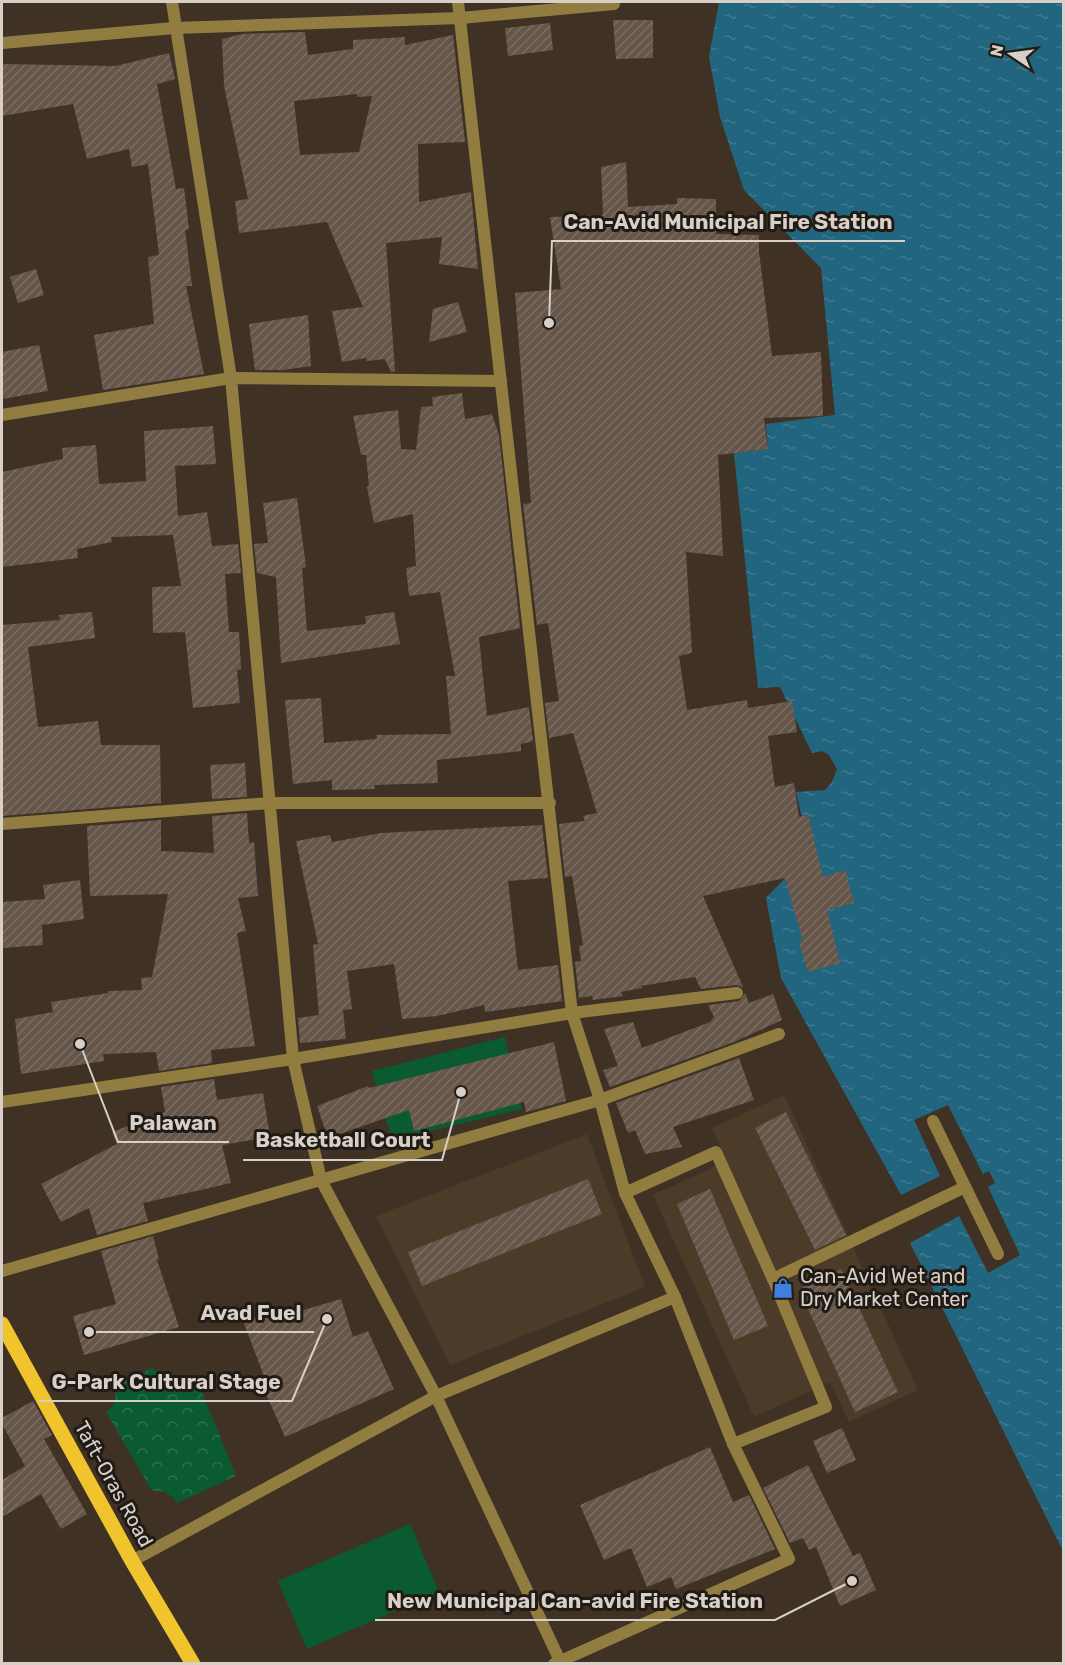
<svg xmlns="http://www.w3.org/2000/svg" width="1065" height="1665" font-family="Rubik,sans-serif">
  <style>
    .built { fill: #4d3b29 }
    .park { fill: url(#park-crowns) }
    .pitch { fill: #0a5b32 }
    .water { fill: url(#water-ripples) }
    .building { fill: url(#building-hatch); fill-rule: evenodd }
    .lines { fill: none; stroke-linecap: round; stroke-linejoin: round }
    .service { stroke: #927d40; stroke-width: 12 }
    .minor { stroke: #927d40; stroke-width: 12 }
    .primary { stroke: #f0c42d; stroke-width: 15 }
    .labels { text-anchor: middle; dominant-baseline: central; stroke-width: 6; stroke-linejoin: round; paint-order: stroke }
    .poi-label { font-size: 20px; fill: #d8d0c8; stroke: #211b15; text-anchor: start }
    .street-label { font-size: 20px; fill: #d8d0c8; stroke: #211b15 }
    .leader { fill: none; stroke: #d8d0c8; stroke-width: 2 }
    .callout-dot { fill: #d8d0c8; stroke: #211b15; stroke-width: 2 }
    .callout-label { font-size: 21px; text-anchor: middle; font-weight: bold; fill: #d8d0c8; stroke: #211b15; stroke-width: 6; stroke-linejoin: round; paint-order: stroke }
  </style>
  <defs>
    <pattern id="park-crowns" width="20" height="18" patternUnits="userSpaceOnUse" patternTransform="scale(1.5)"><rect width="20" height="18" fill="#0a5b32"/><path d="M2 6a3 3 0 1 1 6 0M12 15a3 3 0 1 1 6 0" fill="none" stroke="#2d724e"/></pattern>
    <pattern id="water-ripples" width="26" height="14" patternUnits="userSpaceOnUse" patternTransform="scale(1.5)"><rect width="26" height="14" fill="#22657e"/><path d="M2 4q2-2 4 0t4 0M15 11q2-2 4 0t4 0" fill="none" stroke="#417a8f"/></pattern>
    <pattern id="building-hatch" width="6" height="6" patternUnits="userSpaceOnUse" patternTransform="scale(1.5)"><rect width="6" height="6" fill="#655649"/><path d="M-1 1l2-2M0 6l6-6M5 7l2-2" fill="none" stroke="#7a6d62"/></pattern>
  </defs>
  <rect width="100%" height="100%" fill="#3f3225"/>
  <g class="built">
    <polygon points="784,1095 918,1390 849,1422 830,1382 754,1417 653,1195 727,1161 712,1128"/>
    <polygon points="587,1134 645,1287 450,1365 376,1216"/>
  </g>
  <path class="park" d="M152 1368C168 1381 179 1385 199 1385L236 1476 177 1503C170 1493 164 1490 152 1491L106 1412C116 1405 116 1398 115 1386Z"/>
  <g class="pitch">
    <polygon points="505,1037 522,1109 392,1140 372,1071"/>
    <polygon points="410,1524 439,1592 307,1649 278,1581"/>
  </g>
  <polygon class="water" points="719,2 1063,2 1063,1551 910,1243 959,1216 988,1273 1020,1255 988,1187 995,1183 989,1171 983,1174 948,1105 914,1120 940,1176 901,1195 781,978 766,898 810,852 796,792 825,790 832,782 837,769 829,755 822,751 812,753 780,687 758,688 734,453 768,449 766,424 835,415 821,268 744,190 720,117 709,57"/>
  <g class="building">
    <polygon points="613,20 653,20 653,58 616,59"/>
    <polygon points="550,23 553,50 508,56 505,28"/>
    <path d="M305 32 308 55 353 49V40L405 37V45L453 35 465 142 418 144 419 202 471 192 478 269 439 264 442 237 386 243 395 371 391 372 385 359 367 361 366 358 342 362 332 311 363 307 327 222 239 233 235 201 248 199 224 86 222 39 242 34ZM357 94V97L372 96 359 152 300 155 294 101Z"/>
    <polygon points="169,53 175,79 157,84 176,189 184,188 189,229 185,230 192,286 186,286 204,374 103,390 94,335 154,324 148,257 159,255 148,164 132,167 129,149 87,159 73,104 2,116 2,64 116,66"/>
    <polygon points="626,162 628,207 677,204 677,198 716,199 716,234 759,235 759,252 772,356 821,352 823,416 764,418 768,449 718,455 723,556 686,552 692,653 679,656 687,710 747,700 748,708 792,701 797,732 768,736 775,787 794,783 799,817 808,815 823,877 845,870 854,903 827,910 840,963 808,972 799,942 803,941 785,878 703,896 743,987 736,985 701,989 695,977 641,986 642,988 621,992 623,996 593,1000 592,996 579,998 575,962 581,961 579,946 583,945 572,876 565,877 559,824 585,821 583,816 597,813 573,733 549,738 545,703 559,701 548,623 537,625 523,504 531,503 515,293 561,289 550,217 603,215 601,167"/>
    <polygon points="36,269 44,295 18,303 10,277"/>
    <polygon points="458,302 467,332 429,342 433,309"/>
    <polygon points="308,315 311,366 283,370 255,370 249,324"/>
    <polygon points="39,345 48,391 2,399 2,352"/>
    <polygon points="462,393 465,419 492,414 499,435 520,628 479,637 487,716 529,707 533,741 521,744 521,751 437,760 438,783 374,785 375,789 332,790 332,780 293,784 285,700 321,698 324,743 377,739 376,735 451,734 446,676 455,676 440,592 409,596 406,568 416,566 413,514 374,523 367,487 369,486 366,455 361,455 353,416 398,410 401,449 416,450 421,407 433,406 432,397"/>
    <polygon points="213,426 216,464 175,466 178,516 207,512 212,546 238,544 241,573 225,574 229,632 239,632 241,669 237,670 240,703 193,708 185,632 153,633 152,587 181,586 173,535 111,537 112,542 77,549 78,558 2,567 2,472 63,459 62,448 96,445 99,484 146,481 144,431"/>
    <polygon points="297,498 306,567 302,568 307,631 366,624 365,616 394,612 400,644 281,663 276,577 257,573 254,544 268,543 263,503"/>
    <polygon points="92,612 95,638 28,647 38,727 98,721 101,745 160,745 161,803 2,816 2,625 60,620 59,615"/>
    <polygon points="245,763 247,797 212,799 210,765"/>
    <polygon points="247,813 249,843 254,842 258,896 238,898 246,931 237,933 255,1046 211,1050 212,1063 159,1071 156,1052 103,1054 104,1061 21,1074 15,1019 53,1012 51,1002 108,993 108,991 142,990 141,978 152,977 168,894 90,896 87,826 161,820 161,851 214,853 212,816"/>
    <polygon points="542,825 548,878 508,881 518,970 558,965 562,1001 485,1012 484,1005 437,1016 402,1019 394,964 347,971 352,1009 343,1010 346,1039 300,1043 298,1018 319,1015 313,945 318,944 296,841 330,835 332,842 381,833"/>
    <polygon points="80,880 84,919 42,925 43,945 2,948 2,902 45,899 43,885"/>
    <polygon points="745,993 749,1003 773,994 782,1020 734,1042 610,1087 603,1070 618,1066 604,1029 633,1022 642,1048 710,1022 714,1017 708,1005 739,1001"/>
    <polygon points="554,1042 566,1101 526,1112 524,1102 414,1131 409,1110 328,1138 317,1106 368,1086 369,1088"/>
    <polygon points="739,1058 754,1100 673,1127 682,1147 645,1154 635,1130 628,1133 616,1103"/>
    <polygon points="214,1079 217,1100 263,1093 270,1137 222,1145 231,1183 143,1203 148,1221 97,1235 89,1208 61,1222 41,1184 117,1144 112,1132 165,1112 161,1087"/>
    <polygon points="786,1112 846,1235 815,1250 755,1128"/>
    <polygon points="588,1179 602,1214 422,1286 408,1252"/>
    <polygon points="710,1189 768,1326 734,1340 677,1204"/>
    <polygon points="153,1236 159,1259 157,1260 179,1327 84,1355 73,1316 116,1304 101,1251"/>
    <polygon points="841,1269 898,1392 855,1412 799,1289"/>
    <polygon points="341,1299 353,1337 368,1331 394,1389 285,1437 259,1378 264,1376 243,1321 295,1306 297,1312"/>
    <polygon points="33,1401 52,1435 44,1439 87,1514 61,1529 41,1494 2,1517 2,1480 25,1466 2,1424 2,1418"/>
    <polygon points="842,1428 856,1460 827,1473 813,1441"/>
    <polygon points="710,1447 733,1502 749,1495 775,1549 676,1589 671,1577 647,1587 631,1548 604,1560 580,1505"/>
    <polygon points="808,1465 853,1556 860,1553 876,1590 840,1606 816,1547 809,1550 803,1538 790,1543 763,1488"/>
  </g>
  <g class="lines">
    <g class="service">
      <polyline points="172,2 231,378 293,1059 321,1180 436,1396 560,1661"/>
      <polyline points="933,1121 998,1254"/>
      <polyline points="625,1193 716,1152 773,1279 826,1407 733,1444"/>
      <polyline points="773,1279 965,1187"/>
      <polyline points="132,1561 436,1396 675,1297"/>
      <polyline points="554,1664 789,1559 733,1444 675,1297 625,1193 600,1100 572,1013"/>
    </g>
    <g class="minor">
      <polyline points="458,2 572,1013"/>
      <polyline points="2,43 174,28 460,18 614,4"/>
      <polyline points="2,415 231,378 501,381"/>
      <polyline points="2,824 270,803 550,803"/>
      <polyline points="2,1102 293,1059 572,1013 737,993"/>
      <polyline points="2,1271 600,1100 779,1034"/>
    </g>
    <polyline class="primary" points="2,1324 132,1561 193,1664"/>
  </g>
  <defs>
    <g id="shop-bare" transform="scale(1.62)"><path d="M-5-2.5h2.3a2.7 3.5 0 0 1 5.4 0H5L5.5 6h-11ZM-1.5-2.5h3a1.5 2.3 0 0 0-3 0Z" fill="#3f7fe0" stroke="#211b15" stroke-width="2.5" paint-order="stroke"/></g>
  </defs>
  <g fill-rule="evenodd">
    <use href="#shop-bare" x="783" y="1288"/>
  </g>
  <g class="labels">
    <g class="poi-label">
      <text x="800" y="1276">Can-Avid Wet and<tspan x="800" dy="23">Dry Market Center</tspan></text>
    </g>
    <g class="street-label">
      <text transform="translate(114 1484) rotate(61)">Taft-Oras Road</text>
    </g>
  </g>
  <path class="leader" d="M549 323L552 241H905M80 1044L118 1142H229M461 1092L442 1160H243M89 1332L189 1332H314M327 1319L292 1401H39M852 1581L775 1620H375"/>
  <g class="callout-dot">
    <circle cx="549" cy="323" r="6"/>
    <circle cx="80" cy="1044" r="6"/>
    <circle cx="461" cy="1092" r="6"/>
    <circle cx="89" cy="1332" r="6"/>
    <circle cx="327" cy="1319" r="6"/>
    <circle cx="852" cy="1581" r="6"/>
  </g>
  <g class="callout-label">
    <text x="728" y="229">Can-Avid Municipal Fire Station</text>
    <text x="173" y="1130">Palawan</text>
    <text x="343" y="1147">Basketball Court</text>
    <text x="251" y="1320">Avad Fuel</text>
    <text x="166" y="1389">G-Park Cultural Stage</text>
    <text x="575" y="1608">New Municipal Can-avid Fire Station</text>
  </g>
  <rect width="1065" height="1665" fill="none" stroke="#d8d0c8" stroke-width="6"/>
  <g transform="translate(1011 54) rotate(283)" stroke="#211b15" stroke-width="4.5" paint-order="stroke">
  <path d="M0-4.5L10 22L0 15L-10 22Z" fill="#d8d0c8"/>
  <text y="-9" font-size="16" font-weight="bold" text-anchor="middle" fill="#d8d0c8">N</text>
  </g>
</svg>
